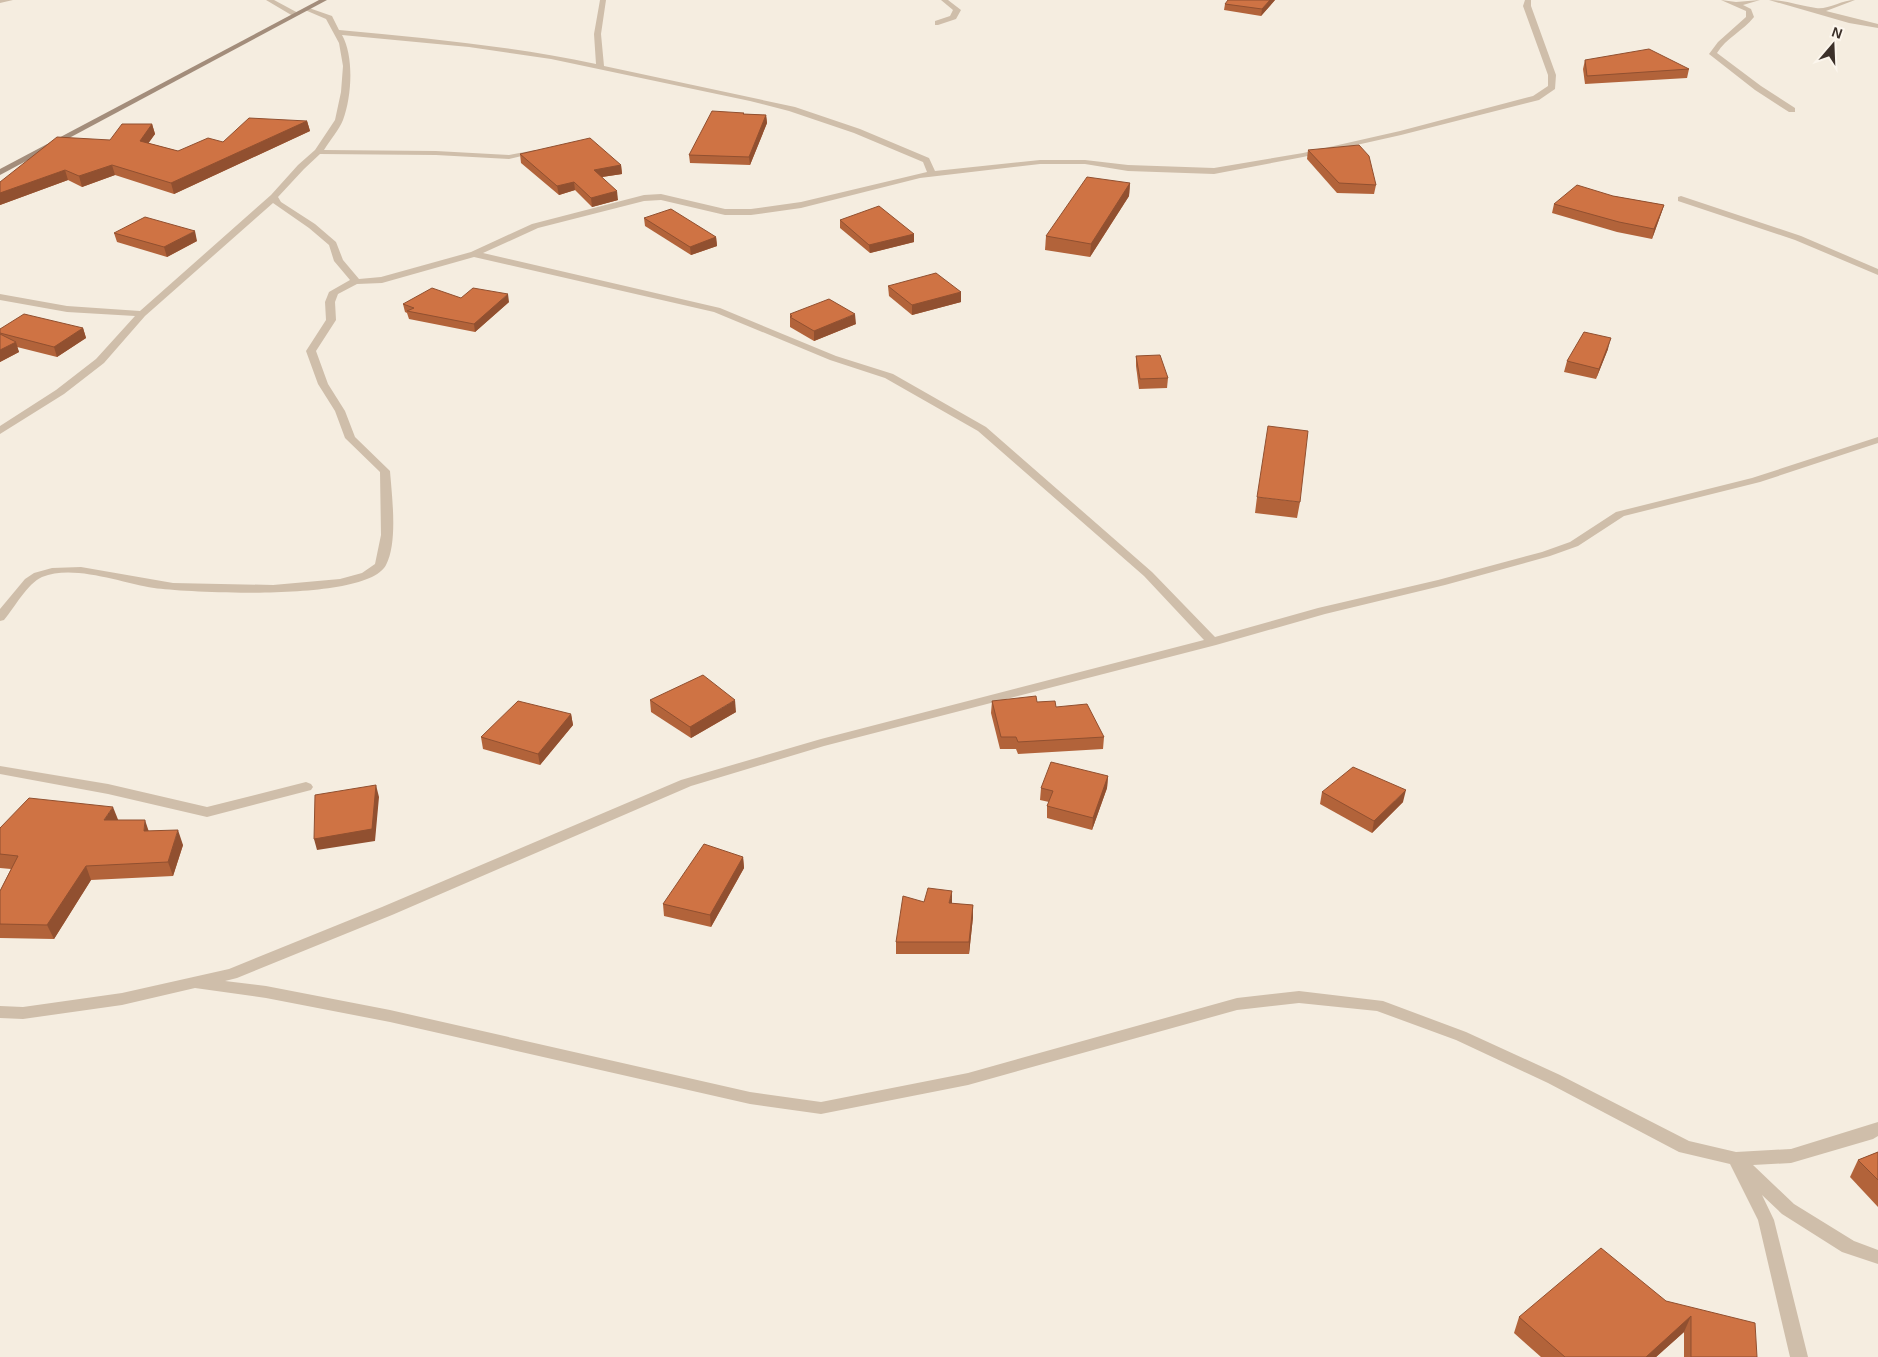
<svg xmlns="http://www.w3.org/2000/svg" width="1878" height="1357" font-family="Helvetica,sans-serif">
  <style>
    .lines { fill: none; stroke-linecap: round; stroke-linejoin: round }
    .minor { fill: #cfbeaa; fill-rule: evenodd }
    .secondary { fill: #a38d7b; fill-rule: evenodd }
    .wall { fill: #b2633a }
    .shaded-wall { fill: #915030 }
    .building { fill: #cf7344; stroke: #915030 }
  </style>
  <rect width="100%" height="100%" fill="#f5ede0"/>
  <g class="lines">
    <g class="minor">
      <polygon points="0,0 13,0 0,3"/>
      <polygon points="266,0 274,0 300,14 293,16"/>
      <path d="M600 0H606L601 34 604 66 795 107 860 129 929 158 935 171 1040 160H1085L1128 165 1214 168 1303 153 1400 131 1533 96 1548 86V75L1523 6 1525 0H1531V6L1556 75 1555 89 1539 100 1401 135 1303 157 1214 174 1128 171 1085 164H1040L920 178 801 208 751 215H725L661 200 644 201 538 228 483 253 720 308 836 356 893 374 986 427 1152 572 1215 637 1318 608 1438 580 1542 552 1570 542 1616 512 1752 478 1878 437V443L1760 482 1624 516 1578 546 1550 556 1445 585 1325 614 1216 645 824 746 691 786 392 915 237 978 225 981 266 986 390 1010 750 1092 821 1102 968 1073 1237 998 1299 991 1383 1001 1466 1032 1560 1075 1689 1141 1736 1152 1791 1149 1878 1122V1136L1873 1139 1791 1163 1753 1165 1794 1204 1854 1241 1878 1250V1264L1842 1252 1782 1214 1762 1195 1774 1220 1808 1357H1790L1758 1220 1730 1164 1679 1152 1548 1083 1456 1040 1377 1011 1299 1003 1237 1010 968 1085 821 1114 750 1104 390 1022 266 998 195 988 122 1005 23 1019 0 1018V1006L23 1007 122 993 229 969 382 907 681 780 821 739 1204 640 1144 576 978 431 885 378 830 360 714 312 474 257 382 283 357 284 338 294 335 302 336 320 316 351 328 384 345 411 355 437 390 471C392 497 398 542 386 565 367 602 193 593 154 588 121 583 74 564 42 577 27 584 15 607 4 620L0 621V609L25 579 34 573 52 568 81 567 173 583 273 585 340 579 362 573 375 564 381 535 380 472 345 438 335 411 318 384 306 351 326 320 325 302 329 292 350 280 334 261 329 245 309 228 273 203 145 316 104 363 64 394 0 434V426L56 390 96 359 135 316 67 312 0 300V294L67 306 140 311 271 195 298 165 315 150 335 120 341 92 343 66 339 43 326 19 305 10V8H309L332 16 339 30C425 38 511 46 596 64L594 34ZM342 35 469 47 551 59 750 101 789 111 854 133 923 162 927 172 801 202 751 209H725L661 194 644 195 532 224 471 252 381 277 359 279 343 260 336 242 315 224 281 202 278 197 304 169 320 154 436 155 509 159 539 152 535 150 509 155 436 151 324 150C330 140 339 130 343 120 352 96 354 56 342 35Z"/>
      <polygon points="941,0 948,0 961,10 956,19 938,25 935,25 935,21 950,16 953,10"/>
      <path d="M1721 0 1736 2 1760 0 1743 5 1751 9 1754 17C1743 31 1726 38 1717 53L1761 86 1795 108V112H1789L1755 90 1709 54 1718 42 1746 17V11Z"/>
      <path d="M1769 0C1785 0 1800 6 1816 8 1827 10 1842 0 1855 0L1826 11 1878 24V28L1849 23Z"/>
      <polygon points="1681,196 1801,236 1878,269 1878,275 1795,240 1678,201 1678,197"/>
      <polygon points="0,766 108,784 207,807 306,782 311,784 313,787 311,790 207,817 108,794 0,774"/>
    </g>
    <polygon class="secondary" points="319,0 327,0 0,175 0,169"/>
  </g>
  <g class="wall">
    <polygon points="1275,0 1261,16 1224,10 1225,4"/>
    <polygon points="1585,60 1689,69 1687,78 1585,84 1583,69"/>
    <polygon points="744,113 744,114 766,115 767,123 750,165 690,163 689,155"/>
    <polygon points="307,121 310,131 174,194 115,175 82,187 68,180 0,205 0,182 152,124 155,134 148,143 178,151 223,142"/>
    <polygon points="1308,150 1376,185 1374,194 1337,193 1307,159"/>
    <polygon points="520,154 621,165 622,174 602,177 618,200 592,207 575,190 559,195 521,163"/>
    <polygon points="1130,183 1129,196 1090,257 1045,250 1046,236"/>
    <polygon points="1613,196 1664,205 1661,214 1652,239 1617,232 1552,213 1554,204"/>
    <polygon points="644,218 716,237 717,246 691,255 645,226"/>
    <polygon points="840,220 914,234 914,242 870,253 840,228"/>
    <polygon points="114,233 197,241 167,257 117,242"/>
    <polygon points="888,286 961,292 961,302 912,315 889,296"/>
    <polygon points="509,302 475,332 409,319 407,313 405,312 403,304"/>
    <polygon points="790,314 856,324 814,341 790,327"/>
    <polygon points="83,328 86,338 57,357 17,347 19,352 0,362 0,329"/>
    <polygon points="1608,349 1596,379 1564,372 1567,361"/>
    <polygon points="1136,356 1168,378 1167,388 1139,389 1136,366"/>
    <polygon points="1257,497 1300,502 1297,518 1255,513"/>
    <polygon points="650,700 736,712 691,738 651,712"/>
    <polygon points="992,701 1037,702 1056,707 1104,737 1103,749 1018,754 1016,749 1000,749 991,713"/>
    <polygon points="571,714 573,725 540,765 483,749 481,737"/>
    <polygon points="1108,776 1107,788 1092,830 1047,818 1047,806 1049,802 1040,800 1041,788"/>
    <polygon points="1322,792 1403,802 1372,833 1320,804"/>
    <polygon points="118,820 149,831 183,845 173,876 91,880 54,939 0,938 0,891 11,869 0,868 0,828"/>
    <polygon points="743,857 744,868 711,927 664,916 663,904"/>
    <polygon points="924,902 973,905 973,917 969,954 896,954 896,942"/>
    <polygon points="1878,1152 1878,1207 1850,1177 1858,1160"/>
    <polygon points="1666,1301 1757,1357 1684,1357 1684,1332 1656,1357 1541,1357 1514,1333 1519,1317"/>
  </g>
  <g class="shaded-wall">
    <polygon points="1270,0 1275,0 1261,16 1262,9"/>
    <polygon points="766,115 767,123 750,165 749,157"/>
    <polygon points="307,121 310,131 174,194 171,183"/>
    <polygon points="152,124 155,134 143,151 140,141"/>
    <polygon points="112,165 115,175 82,187 79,176"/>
    <polygon points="621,165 622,174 595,178 594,170"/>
    <polygon points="65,170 68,180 0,205 0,193"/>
    <polygon points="574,182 575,190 559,195 557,186"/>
    <polygon points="1130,183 1129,196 1090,257 1091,244"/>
    <polygon points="617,191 618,200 592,207 591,198"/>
    <polygon points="1664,205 1661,214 1652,239 1654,229"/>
    <polygon points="195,231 197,241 167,257 164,247"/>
    <polygon points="914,234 914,242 870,253 869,245"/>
    <polygon points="716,237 717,246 691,255 690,247"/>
    <polygon points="961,292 961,302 912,315 912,305"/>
    <polygon points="508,294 509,302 475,332 474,324"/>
    <polygon points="855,314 856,324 814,341 814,331"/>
    <polygon points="83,328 86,338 57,357 54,347"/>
    <polygon points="1611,338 1608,349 1596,379 1599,369"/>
    <polygon points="16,342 19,352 0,362 0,350"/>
    <polygon points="735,700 736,712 691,738 690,727"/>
    <polygon points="571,714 573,725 540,765 538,754"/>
    <polygon points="1108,776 1107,788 1092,830 1093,818"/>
    <polygon points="376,785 379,797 375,841 317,850 314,839"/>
    <polygon points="1406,790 1403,802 1372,833 1374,821"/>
    <polygon points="113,807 119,822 104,820"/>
    <polygon points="145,820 150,835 144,831"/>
    <polygon points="178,830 183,845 173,876 168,862"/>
    <polygon points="743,857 744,868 711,927 710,915"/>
    <polygon points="86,866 91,880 54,939 47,925"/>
    <polygon points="952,891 952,903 949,903"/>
    <polygon points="973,905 973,917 969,954 969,942"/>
    <polygon points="1691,1316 1684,1332 1656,1357 1646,1357"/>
  </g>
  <g class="building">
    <polygon points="1228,0 1270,0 1262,9 1225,4"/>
    <polygon points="1649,49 1689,69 1587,76 1585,60"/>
    <polygon points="712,111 744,113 743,114 766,115 749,157 689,155"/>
    <polygon points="249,118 307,121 171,183 112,165 79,176 65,170 0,193 0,182 57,137 110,140 122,124 152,124 140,141 178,151 208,138 223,142"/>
    <polygon points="590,138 621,165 594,170 617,191 591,198 574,182 557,186 520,154"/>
    <polygon points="1359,145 1369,156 1376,185 1339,183 1308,150"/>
    <polygon points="1087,177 1130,183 1091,244 1046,236"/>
    <polygon points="1577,185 1613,196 1664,205 1654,229 1619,222 1554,204"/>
    <polygon points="879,206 914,234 869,245 840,220"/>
    <polygon points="671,209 716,237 690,247 644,218"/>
    <polygon points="145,217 195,231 164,247 114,233"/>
    <polygon points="936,273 961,292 912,305 888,286"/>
    <polygon points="432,288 461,298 473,288 508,294 474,324 407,311 414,308 403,304"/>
    <polygon points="829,299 855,314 814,331 790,317 792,316 790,314"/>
    <polygon points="24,314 83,328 54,347 0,333 0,329"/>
    <polygon points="1584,332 1611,338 1599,369 1567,361"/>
    <polygon points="0,334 16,342 0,350"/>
    <polygon points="1160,355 1168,378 1140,379 1136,356"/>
    <polygon points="1268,426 1308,431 1300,502 1257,497"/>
    <polygon points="703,675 735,700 690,727 650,700"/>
    <polygon points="1036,696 1037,702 1055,701 1056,707 1087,704 1104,737 1018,742 1016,737 1001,737 992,701"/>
    <polygon points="518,701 571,714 538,754 481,737"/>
    <polygon points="1051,762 1108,776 1093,818 1047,806 1053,791 1041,788"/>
    <polygon points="1353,767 1406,790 1374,821 1322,792"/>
    <polygon points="376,785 372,829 314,839 315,795"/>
    <polygon points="29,798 113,807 104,820 145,820 144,831 178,830 168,862 86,866 47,925 0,924 0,891 18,856 0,854 0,828"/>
    <polygon points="704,844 743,857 710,915 663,904"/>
    <polygon points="928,888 952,891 949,903 973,905 969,942 896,942 903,896 924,902"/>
    <polygon points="1878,1152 1878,1180 1858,1160"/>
    <polygon points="1601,1248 1666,1301 1755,1323 1757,1357 1691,1357 1691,1316 1646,1357 1565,1357 1519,1317"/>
  </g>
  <g transform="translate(1833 45) rotate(19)" stroke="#fcf6ed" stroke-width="4" paint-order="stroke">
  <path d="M0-4L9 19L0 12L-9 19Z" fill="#3c312a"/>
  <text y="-8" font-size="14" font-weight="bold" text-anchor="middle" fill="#3c312a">N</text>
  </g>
</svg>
